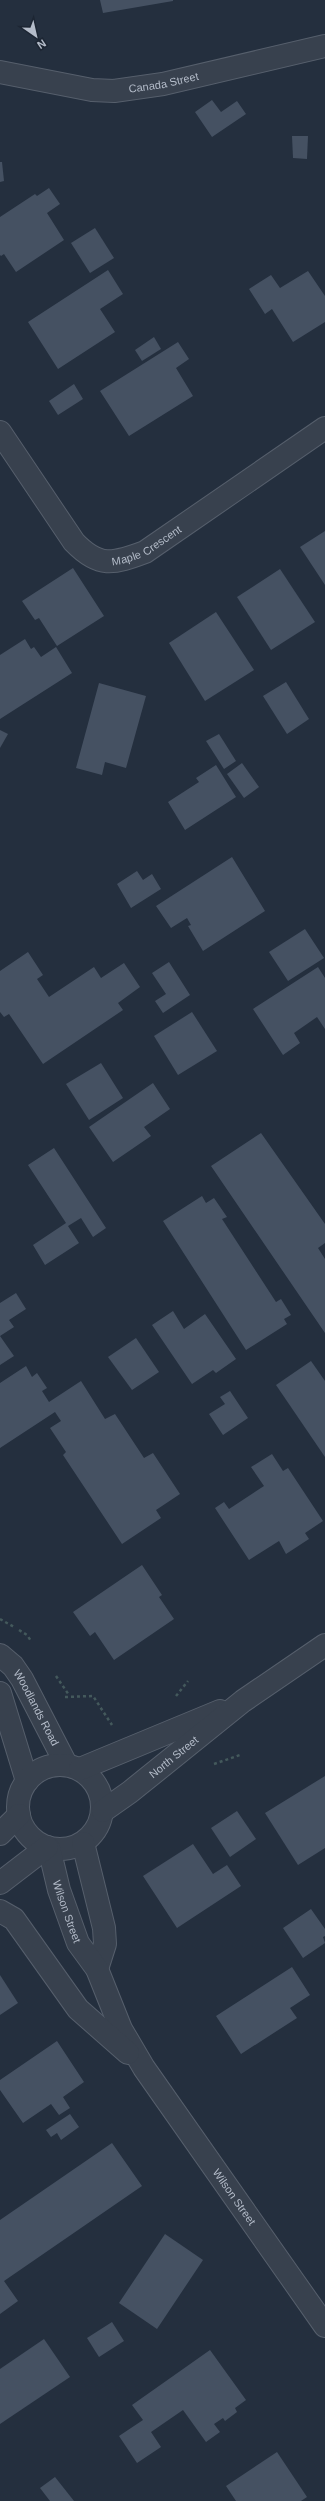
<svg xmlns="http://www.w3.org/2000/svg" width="325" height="2501" font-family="Helvetica,sans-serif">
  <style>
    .building { fill: #455162 }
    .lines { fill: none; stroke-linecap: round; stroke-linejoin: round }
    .minor-casing { stroke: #565f6c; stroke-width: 24 }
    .path { stroke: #44595c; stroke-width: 2.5; stroke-dasharray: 3 3; stroke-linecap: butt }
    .minor { stroke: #38414e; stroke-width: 22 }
    .labels { text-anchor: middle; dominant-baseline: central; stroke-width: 3; stroke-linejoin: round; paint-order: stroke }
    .street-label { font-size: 11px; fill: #b4bcc9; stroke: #1d2633 }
  </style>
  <rect width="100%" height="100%" fill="#242f3e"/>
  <g class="building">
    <polygon points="100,0 173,0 173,1 103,13"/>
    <polygon points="212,100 221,112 237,101 246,114 212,137 195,112"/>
    <polygon points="292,136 308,136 307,159 293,158"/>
    <polygon points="0,162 2,162 4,181 0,182"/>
    <polygon points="49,188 60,204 47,213 64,240 16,272 4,254 1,256 0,255 0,217 35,194 37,196"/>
    <polygon points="95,228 114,258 90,273 71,243"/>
    <polygon points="108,270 123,294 100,309 115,332 58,369 28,322"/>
    <polygon points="308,271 325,296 325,322 293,342 272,309 265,314 249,289 271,275 280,288"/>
    <polygon points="154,337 161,349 142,361 135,350"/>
    <polygon points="178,342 189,359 176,368 193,396 129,436 100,391"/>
    <polygon points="74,384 83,399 58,415 49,401"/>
    <polygon points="325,531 325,585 300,547"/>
    <polygon points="73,568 104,616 57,646 39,618 35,620 22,601"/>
    <polygon points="280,569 315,622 271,650 237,597"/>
    <polygon points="216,612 254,670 205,701 169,643"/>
    <polygon points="25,639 31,649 34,647 41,657 56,647 72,673 0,719 0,655"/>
    <polygon points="286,682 309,719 287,734 263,696"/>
    <polygon points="99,683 146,696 126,768 105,762 102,775 76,768"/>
    <polygon points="0,730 8,734 0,748"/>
    <polygon points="219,734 236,761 224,769 206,741"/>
    <polygon points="242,763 259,787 244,798 227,774"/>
    <polygon points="216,765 236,797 185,830 168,802 199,782 196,778"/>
    <polygon points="232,857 265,911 203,951 188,926 191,925 187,918 171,928 156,906"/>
    <polygon points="137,871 143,880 152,874 161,889 131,908 117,884"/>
    <polygon points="305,929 324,958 288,981 269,952"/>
    <polygon points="28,952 43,975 37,979 49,997 94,967 101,978 124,963 140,987 118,1003 123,1010 43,1064 9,1014 4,1017 0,1012 0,971"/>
    <polygon points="169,962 190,995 163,1013 155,1001 166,994 152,973"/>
    <polygon points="318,967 325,978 325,1029 317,1017 294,1033 300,1043 283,1055 253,1009"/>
    <polygon points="192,1012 217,1051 178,1075 154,1036"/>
    <polygon points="101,1063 123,1098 89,1120 66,1084"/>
    <polygon points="153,1083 170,1109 144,1127 151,1136 113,1162 89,1127"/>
    <polygon points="261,1133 325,1224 325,1243 318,1248 325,1259 325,1333 211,1166"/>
    <polygon points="54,1148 106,1228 93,1237 81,1218 68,1226 79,1243 45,1265 33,1245 66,1223 28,1165"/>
    <polygon points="202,1196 206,1203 214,1198 227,1217 222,1219 276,1302 281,1299 291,1315 284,1319 287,1324 246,1350 163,1221"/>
    <polygon points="16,1293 26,1309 9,1320 14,1327 0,1336 14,1356 0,1365 0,1303"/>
    <polygon points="173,1311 184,1329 205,1314 236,1359 216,1373 213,1370 192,1384 152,1325"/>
    <polygon points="136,1338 159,1372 132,1390 108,1357"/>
    <polygon points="311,1361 325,1381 325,1457 276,1385"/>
    <polygon points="26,1366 32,1377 37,1373 47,1388 42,1391 49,1402 81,1381 105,1419 115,1414 144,1458 153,1453 180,1494 156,1510 161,1518 122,1544 63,1455 66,1452 50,1428 61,1421 55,1412 0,1448 0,1383"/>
    <polygon points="230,1391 248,1418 223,1435 209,1414 225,1404 220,1397"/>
    <polygon points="272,1454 283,1471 288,1468 323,1521 305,1533 309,1539 286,1554 279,1541 249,1560 215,1508 224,1502 229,1509 264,1486 251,1467"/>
    <polygon points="142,1565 162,1595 159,1597 174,1619 114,1660 95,1632 90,1636 73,1612"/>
    <polygon points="325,1776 325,1848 298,1865 265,1813"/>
    <polygon points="237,1811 256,1839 230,1857 211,1828"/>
    <polygon points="193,1844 213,1874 227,1865 241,1886 177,1928 143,1876"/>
    <polygon points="311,1909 325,1929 325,1936 323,1937 325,1943 303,1958 283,1928"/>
    <polygon points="292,1967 310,1995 290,2008 297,2018 241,2054 216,2016"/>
    <polygon points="0,1975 18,2003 0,2015"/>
    <polygon points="57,2041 84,2082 63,2097 70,2108 59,2115 51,2104 23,2123 0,2090 0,2080"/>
    <polygon points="70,2114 79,2127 61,2140 57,2133 51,2137 46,2130"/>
    <polygon points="112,2143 142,2186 4,2281 18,2301 0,2314 0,2220"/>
    <polygon points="165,2234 203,2260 157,2329 119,2303"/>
    <polygon points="112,2322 124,2341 99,2357 87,2338"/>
    <polygon points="44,2339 70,2377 0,2424 0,2369"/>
    <polygon points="210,2350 246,2400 235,2408 237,2412 225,2421 223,2418 214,2424 220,2432 206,2442 183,2410 151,2432 161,2447 137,2463 119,2436 143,2420 132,2405"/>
    <polygon points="277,2452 307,2497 301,2501 236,2501 226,2486"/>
    <polygon points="55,2477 74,2501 50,2501 40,2488"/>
  </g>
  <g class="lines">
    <g class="minor-casing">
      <g id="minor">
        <path id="s1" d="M0 72 92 90 114 91 163 84 325 46"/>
        <path id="s2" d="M0 432 74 542C99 568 113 564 145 552L325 428"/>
        <path id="s3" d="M0 1655 13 1666 22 1679 66 1764"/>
        <polyline points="0,1693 27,1781"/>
        <circle cx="60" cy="1807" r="42"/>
        <polyline points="80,1769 220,1711"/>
        <path id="s4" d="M103 1811 130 1792 243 1701 325 1645"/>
        <polyline points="0,1834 19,1815"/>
        <polyline points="83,1843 104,1928 105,1944 97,1969"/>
        <path id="s5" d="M49 1848 59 1890 78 1943 97 1969 121 2029 144 2068 325 2326"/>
        <polyline points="0,1883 47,1847"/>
        <polyline points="0,1911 14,1919 78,2009 128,2053"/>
      </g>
    </g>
    <g class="path">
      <polyline points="0,1619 14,1627"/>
      <polyline points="19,1630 27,1635 31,1641"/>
      <polyline points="56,1676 69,1695"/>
      <polyline points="176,1696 188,1681"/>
      <polyline points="65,1697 93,1696 112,1725"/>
      <polyline points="214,1764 240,1755"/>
    </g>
    <use href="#minor" class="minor"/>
  </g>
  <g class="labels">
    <g class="street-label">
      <text stroke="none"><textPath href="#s1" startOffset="166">Canada Street</textPath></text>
      <text stroke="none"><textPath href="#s2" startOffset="215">Maple Crescent</textPath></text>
      <text stroke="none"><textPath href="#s3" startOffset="65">Woodlands Road</textPath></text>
      <text stroke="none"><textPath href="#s4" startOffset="89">North Street</textPath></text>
      <text stroke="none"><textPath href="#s5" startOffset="66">Wilson Street</textPath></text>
      <text stroke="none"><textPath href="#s5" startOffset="399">Wilson Street</textPath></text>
    </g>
  </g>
  <g transform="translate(36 36) rotate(146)" stroke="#1d2633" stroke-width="3" paint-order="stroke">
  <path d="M0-3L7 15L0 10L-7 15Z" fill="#b4bcc9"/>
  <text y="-6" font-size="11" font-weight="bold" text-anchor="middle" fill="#b4bcc9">N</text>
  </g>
</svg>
